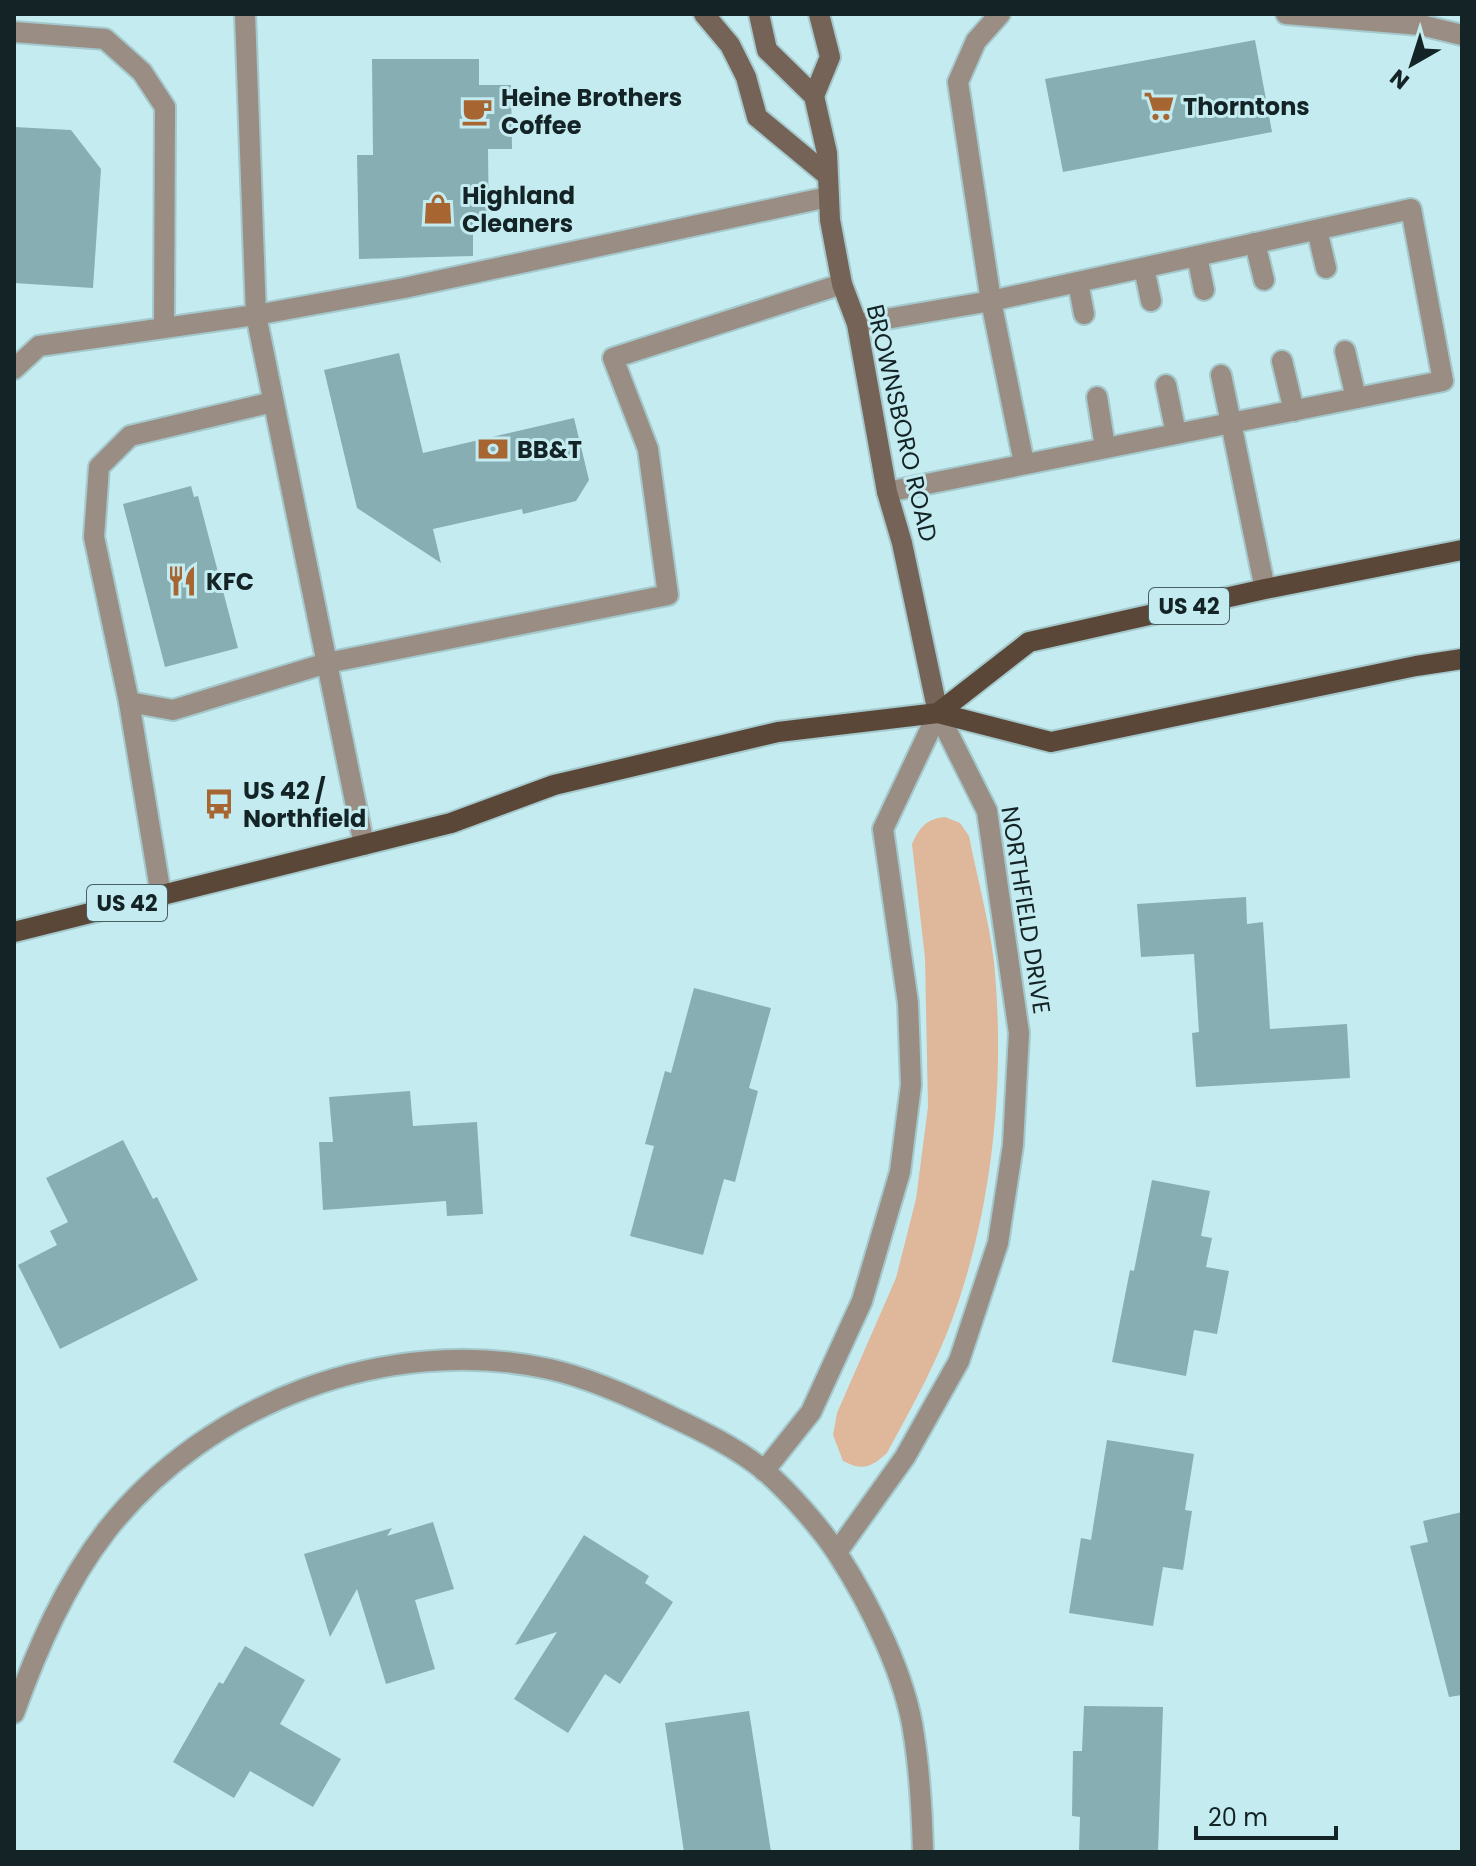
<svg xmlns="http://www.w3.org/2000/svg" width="1476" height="1866" font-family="Poppins,sans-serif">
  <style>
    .green { fill: #dfb79b }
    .building { fill: #87aeb2 }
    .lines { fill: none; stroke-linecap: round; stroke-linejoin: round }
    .lane-casing { stroke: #a4c8cb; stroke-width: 24 }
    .street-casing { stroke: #a4c8cb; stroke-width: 24 }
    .secondary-casing { stroke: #a4c8cb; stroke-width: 24 }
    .primary-casing { stroke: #a4c8cb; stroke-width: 24 }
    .lane { stroke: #998d84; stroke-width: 20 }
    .street { stroke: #998d84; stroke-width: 20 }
    .secondary { stroke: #756357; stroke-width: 20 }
    .primary { stroke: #5b4738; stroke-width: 20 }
    .labels { text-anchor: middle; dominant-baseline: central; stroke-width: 6; stroke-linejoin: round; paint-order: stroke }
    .shield { fill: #c4ecf0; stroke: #495f62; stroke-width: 2 }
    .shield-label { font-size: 22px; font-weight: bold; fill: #142325 }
    .poi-label { font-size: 24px; font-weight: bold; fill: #142325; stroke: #c4ecf0; text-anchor: start }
    .street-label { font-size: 24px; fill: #142325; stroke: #c4ecf0 }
  </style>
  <rect width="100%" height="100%" fill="#c4ecf0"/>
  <path class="green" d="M945 817 960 823 969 836C977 877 989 920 994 962 1006 1084 992 1219 947 1333 930 1375 908 1414 887 1453 870 1468 863 1471 843 1461L833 1435 837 1413 896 1278 916 1199 928 1107 925 958 912 844C920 827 926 819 945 817Z"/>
  <g class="building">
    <polygon points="1255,40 1272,132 1063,172 1045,79"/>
    <polygon points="372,59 479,59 479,85 511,85 512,149 488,149 489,232 473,232 473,256 359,259 357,155 373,155"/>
    <polygon points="14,127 71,130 101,169 93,288 14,283"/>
    <polygon points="399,353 423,453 574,418 589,480 576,501 523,514 522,509 433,529 441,563 357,508 324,370"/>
    <polygon points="191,486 194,497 198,496 238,648 165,667 123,504"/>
    <polygon points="1246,897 1247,924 1263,922 1270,1029 1347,1024 1350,1078 1196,1087 1192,1033 1199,1032 1194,954 1141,957 1137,904"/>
    <polygon points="694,988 771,1008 749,1088 758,1091 735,1182 724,1179 703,1255 630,1236 654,1146 645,1144 665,1071 671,1073"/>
    <polygon points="410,1091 413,1126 477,1122 483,1214 447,1216 446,1201 323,1210 319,1142 333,1142 329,1097"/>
    <polygon points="123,1140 153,1199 157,1197 198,1280 60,1349 18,1265 57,1245 50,1231 68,1222 46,1178"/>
    <polygon points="1152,1180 1210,1191 1201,1236 1212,1238 1206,1267 1229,1271 1217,1334 1194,1330 1186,1376 1112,1362 1130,1270 1134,1271"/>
    <polygon points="1107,1440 1194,1454 1185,1510 1192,1511 1183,1570 1163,1567 1153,1626 1069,1613 1081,1538 1091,1540"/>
    <polygon points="1462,1512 1462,1695 1449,1697 1410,1546 1428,1542 1423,1521"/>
    <polygon points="433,1522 454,1589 415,1600 435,1669 386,1684 357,1589 330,1637 304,1554 392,1528 387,1536"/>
    <polygon points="584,1535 649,1576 645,1583 673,1602 620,1684 605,1674 568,1733 514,1699 557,1632 515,1645"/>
    <polygon points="245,1646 305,1680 280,1724 341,1759 313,1807 250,1771 234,1798 173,1762 219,1682 223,1684"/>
    <polygon points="1084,1706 1163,1707 1158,1852 1079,1852 1080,1817 1072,1816 1073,1751 1082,1751"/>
    <polygon points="749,1711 771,1852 684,1852 665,1723"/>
  </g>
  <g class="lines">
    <g class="lane-casing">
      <g id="lane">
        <polyline points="1000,14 976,41 958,82 991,301 1024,463"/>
        <polyline points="1286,14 1421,25 1462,35"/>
        <polyline points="14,32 105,39 142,72 165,107 164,328"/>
        <polyline points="1317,230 1326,268"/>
        <polyline points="1255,243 1264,280"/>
        <polyline points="1197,256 1204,290"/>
        <polyline points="1144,268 1151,301"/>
        <polyline points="1078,282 1084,314"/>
        <polyline points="857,324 991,301 1411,209 1443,381 1231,423 1265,589"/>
        <polyline points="1345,351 1356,398"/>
        <polyline points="1282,361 1294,411"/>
        <polyline points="14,369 39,346 256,315 245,14"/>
        <polyline points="1166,385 1176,433"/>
        <polyline points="1097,397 1105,447"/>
        <polyline points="273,402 130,436 99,467 94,537 129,702 173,710 327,663 668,595 648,449 613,358 842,284"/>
        <polyline points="887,492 1231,423 1221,375"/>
        <polyline points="129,702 161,895"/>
        <polyline points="364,845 256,315 404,288 828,197"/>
      </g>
    </g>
    <g class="street-casing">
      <g id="street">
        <polyline points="764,1471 811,1412 862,1301 900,1172 911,1085 908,1003 883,829 938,713"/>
        <polyline points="837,1552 905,1457 959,1361 998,1243 1013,1145 1019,1033 987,811 938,713"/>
        <path d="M14 1713C37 1649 65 1584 107 1530 208 1402 388 1334 549 1369 590 1378 632 1397 670 1416 702 1431 737 1448 765 1471 789 1492 820 1527 837 1553 870 1604 906 1676 914 1736 920 1774 922 1813 923 1852"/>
      </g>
    </g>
    <g class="secondary-casing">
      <g id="secondary">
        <polyline points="704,14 730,45 746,77 757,117 827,175"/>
        <polyline points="759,14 767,50 814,96 827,153 830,220 842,284 857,324 887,492 902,543 938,713"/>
        <polyline points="814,96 830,57 819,14"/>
      </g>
    </g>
    <g class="primary-casing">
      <g id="primary">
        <polyline points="938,713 1029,642 1265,589 1462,550"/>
        <polyline points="14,932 451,823 554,785 778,732 938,713 1051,742 1416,666 1462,659"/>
      </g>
    </g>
    <use href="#lane" class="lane"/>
    <use href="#street" class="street"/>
    <use href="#secondary" class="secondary"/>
    <use href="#primary" class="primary"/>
  </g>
  <defs>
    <g id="supermarket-bare" transform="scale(2.4)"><path d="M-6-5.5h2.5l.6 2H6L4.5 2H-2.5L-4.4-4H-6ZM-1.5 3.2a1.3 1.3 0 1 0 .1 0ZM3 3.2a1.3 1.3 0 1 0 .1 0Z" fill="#a76531" stroke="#c4ecf0" stroke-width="2.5" paint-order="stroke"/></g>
    <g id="cafe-bare" transform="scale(2.4)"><path d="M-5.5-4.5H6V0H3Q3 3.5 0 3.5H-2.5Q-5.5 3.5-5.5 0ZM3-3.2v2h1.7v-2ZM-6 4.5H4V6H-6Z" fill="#a76531" stroke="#c4ecf0" stroke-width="2.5" paint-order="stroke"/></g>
    <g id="shop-bare" transform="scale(2.4)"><path d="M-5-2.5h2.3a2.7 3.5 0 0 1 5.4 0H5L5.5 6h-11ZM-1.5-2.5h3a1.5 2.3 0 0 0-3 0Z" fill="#a76531" stroke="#c4ecf0" stroke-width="2.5" paint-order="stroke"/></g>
    <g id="bank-bare" transform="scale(2.4)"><path d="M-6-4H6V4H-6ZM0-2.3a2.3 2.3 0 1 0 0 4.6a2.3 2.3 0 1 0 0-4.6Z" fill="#a76531" stroke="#c4ecf0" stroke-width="2.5" paint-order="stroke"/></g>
    <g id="restaurant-bare" transform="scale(2.4)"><path d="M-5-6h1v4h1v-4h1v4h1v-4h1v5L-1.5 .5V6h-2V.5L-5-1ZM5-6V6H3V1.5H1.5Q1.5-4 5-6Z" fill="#a76531" stroke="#c4ecf0" stroke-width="2.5" paint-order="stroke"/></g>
    <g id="bus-bare" transform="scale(2.4)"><path d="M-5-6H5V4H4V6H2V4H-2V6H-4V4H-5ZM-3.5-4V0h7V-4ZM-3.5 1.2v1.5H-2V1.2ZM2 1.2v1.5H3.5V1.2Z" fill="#a76531" stroke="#c4ecf0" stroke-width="2.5" paint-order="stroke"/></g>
  </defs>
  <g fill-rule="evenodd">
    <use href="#supermarket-bare" x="1159" y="106"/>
    <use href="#cafe-bare" x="477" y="111"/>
    <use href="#shop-bare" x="438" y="209"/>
    <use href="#bank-bare" x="493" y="449"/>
    <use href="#restaurant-bare" x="182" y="581"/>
    <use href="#bus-bare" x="219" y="804"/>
  </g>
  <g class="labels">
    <g class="shield">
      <rect x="1149" y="588" width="80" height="36" rx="6"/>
      <rect x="87" y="885" width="80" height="36" rx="6"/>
    </g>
    <g class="shield-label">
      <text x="1189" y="606">US 42</text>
      <text x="127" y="903">US 42</text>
    </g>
    <g class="poi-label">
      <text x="501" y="97">Heine Brothers<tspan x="501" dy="28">Coffee</tspan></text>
      <text x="1183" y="106">Thorntons</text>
      <text x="462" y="195">Highland<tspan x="462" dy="28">Cleaners</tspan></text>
      <text x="517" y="449">BB&amp;T</text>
      <text x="206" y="581">KFC</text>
      <text x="243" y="790">US 42 /<tspan x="243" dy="28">Northfield</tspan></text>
    </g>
    <g class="street-label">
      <text transform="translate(902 423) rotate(77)">BROWNSBORO ROAD</text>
      <text transform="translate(1026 910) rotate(81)">NORTHFIELD DRIVE</text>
    </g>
  </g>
  <rect width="1476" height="1866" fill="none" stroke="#142325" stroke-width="32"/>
  <g transform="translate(1412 64) rotate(219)" stroke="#c4ecf0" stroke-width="6" paint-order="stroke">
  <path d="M0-6L14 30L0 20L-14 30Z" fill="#142325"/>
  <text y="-12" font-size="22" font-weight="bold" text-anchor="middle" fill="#142325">N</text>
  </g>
  <path d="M1196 1826v12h140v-12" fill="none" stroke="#142325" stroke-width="4"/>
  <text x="1208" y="1826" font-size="24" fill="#142325" stroke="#c4ecf0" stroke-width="6" paint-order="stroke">20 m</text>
</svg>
